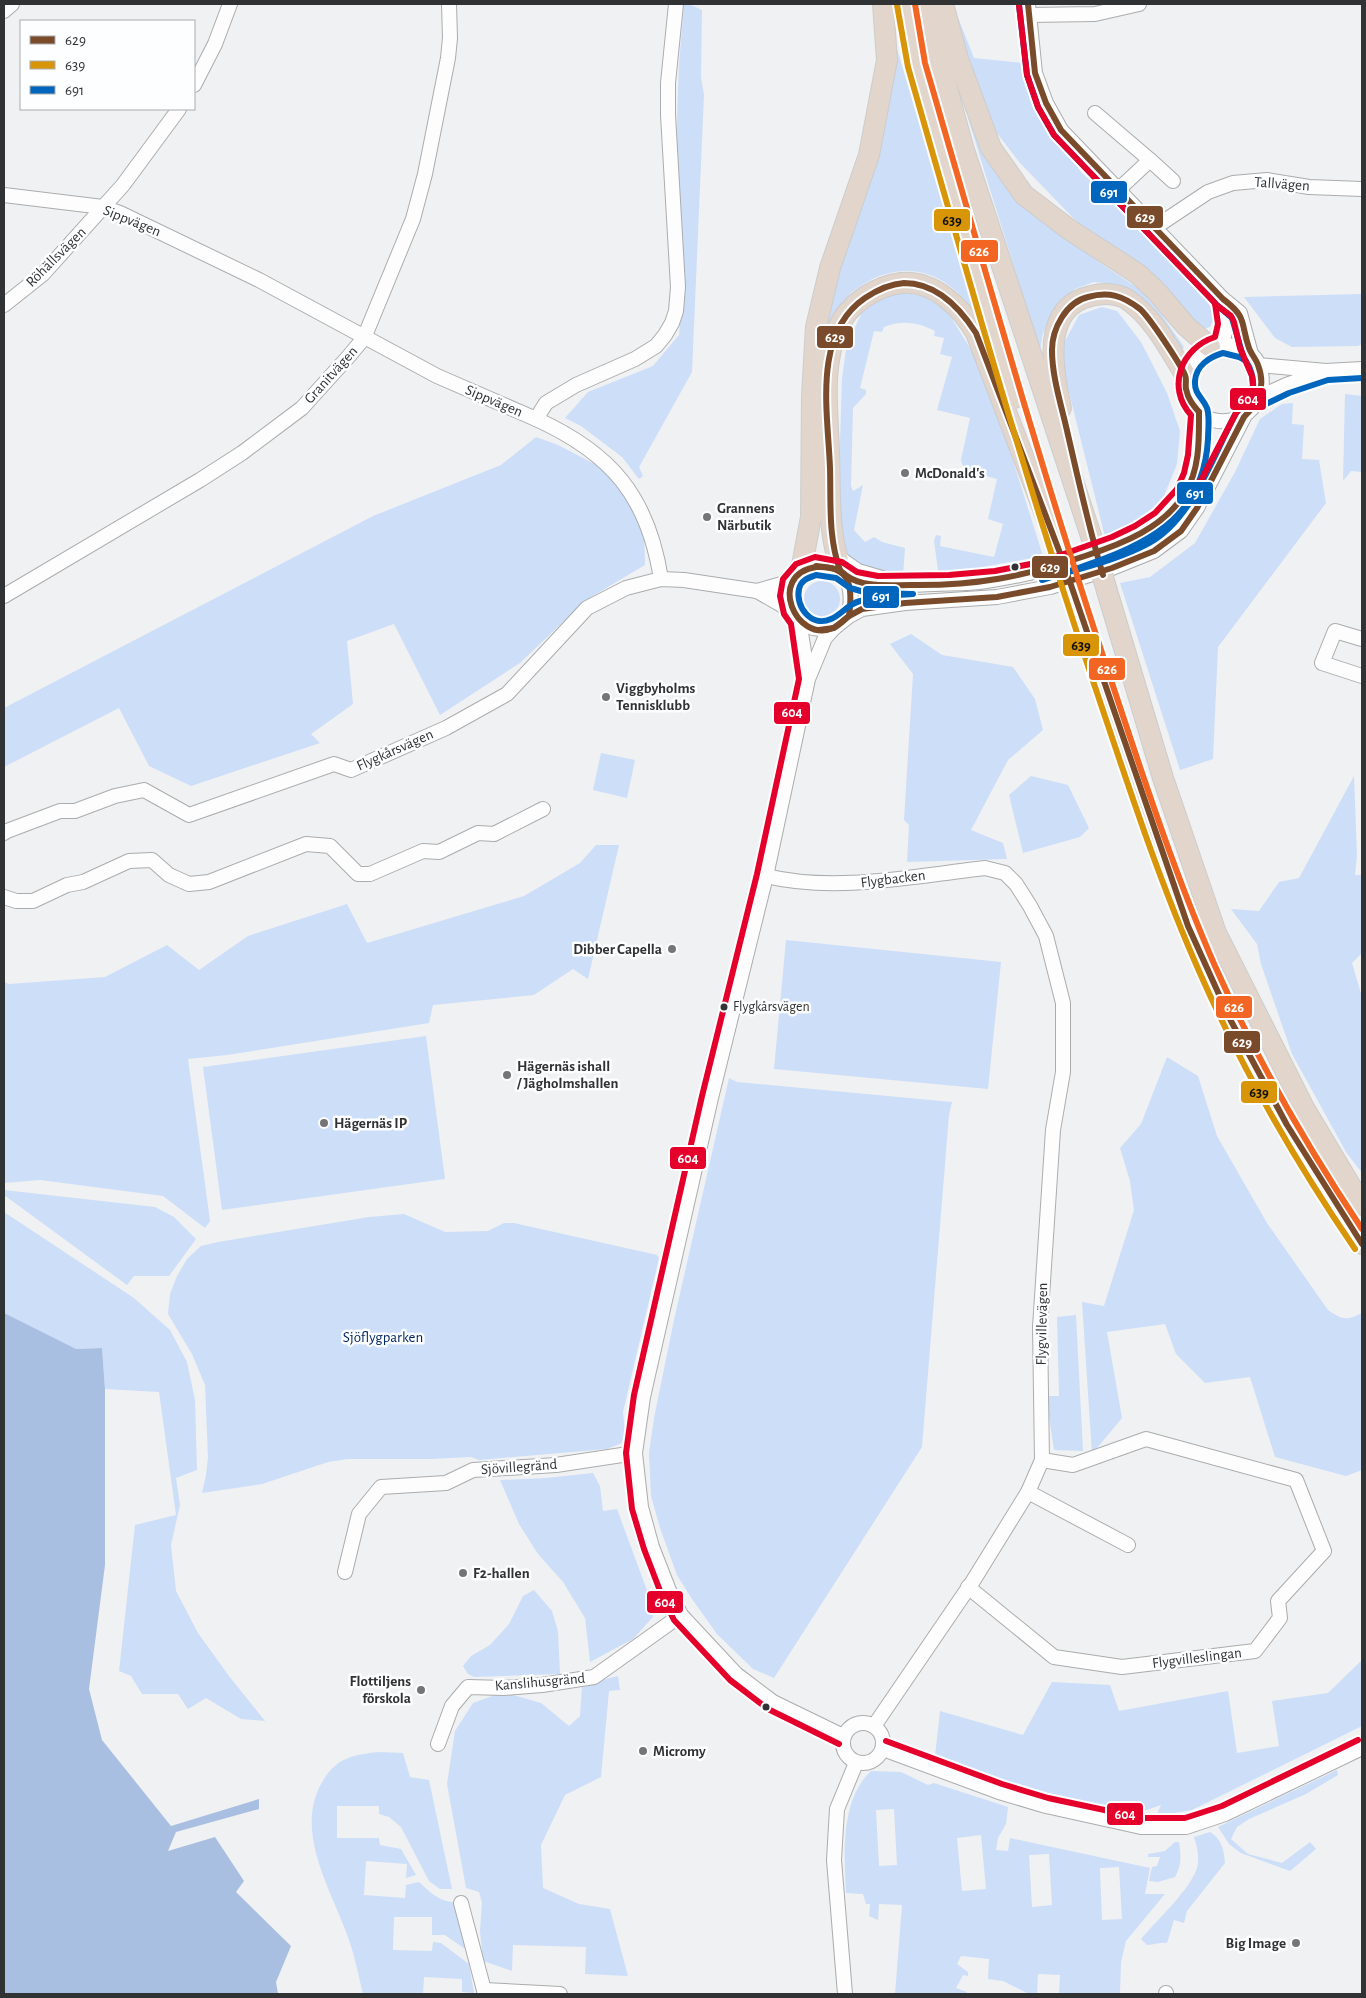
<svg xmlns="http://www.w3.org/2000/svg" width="1366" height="1998" font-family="'Alegreya Sans',sans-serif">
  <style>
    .green { fill: #cddef9; fill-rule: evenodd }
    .water { fill: #a9bfe2 }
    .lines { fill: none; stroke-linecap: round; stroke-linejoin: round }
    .minor-casing { stroke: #abacad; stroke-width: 16 }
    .highway-casing { stroke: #cccdcd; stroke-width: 22 }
    .minor { stroke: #fdfdfd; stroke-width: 14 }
    .highway { stroke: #e1d5cc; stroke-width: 20 }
    .highway-bridge-casing { stroke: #cccdcd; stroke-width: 22; stroke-linecap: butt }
    .highway-bridge { stroke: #e1d5cc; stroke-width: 20 }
    .bus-1-casing { stroke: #fdfeff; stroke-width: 10 }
    .bus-2-casing { stroke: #fdfeff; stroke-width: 10 }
    .bus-3-casing { stroke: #fdfeff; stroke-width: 10 }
    .bus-4-casing { stroke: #fdfeff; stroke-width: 10 }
    .bus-5-casing { stroke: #fdfeff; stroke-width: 10 }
    .bus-1 { stroke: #7a4b2a; stroke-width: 6 }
    .bus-2 { stroke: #d99508; stroke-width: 6 }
    .bus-3 { stroke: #0065bd; stroke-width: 6 }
    .bus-4 { stroke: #e4002b; stroke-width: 6 }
    .bus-5 { stroke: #f26522; stroke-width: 6 }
    .poi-dot { fill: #747576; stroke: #fdfeff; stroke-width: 2 }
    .bus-dot { fill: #313233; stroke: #fdfeff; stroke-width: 2 }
    .labels { text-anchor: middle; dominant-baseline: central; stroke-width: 5; stroke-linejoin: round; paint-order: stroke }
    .bus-label { font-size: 14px; fill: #313233; stroke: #fdfeff; text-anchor: start }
    .street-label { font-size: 15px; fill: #313233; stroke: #fdfeff }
    .poi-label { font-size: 15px; font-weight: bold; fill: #313233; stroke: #fdfeff; text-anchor: start }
    .park-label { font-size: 15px; fill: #01255f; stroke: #fdfeff }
    .line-badge { stroke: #fdfeff; stroke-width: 2 }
    .badge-label { font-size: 14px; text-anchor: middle; font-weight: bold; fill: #fff }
    .pale-badge-label { font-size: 14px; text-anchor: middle; font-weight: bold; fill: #111 }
  </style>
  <rect width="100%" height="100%" fill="#f0f1f2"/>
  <g class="green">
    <polygon points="684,4 689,4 702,10 701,77 704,95 692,372 639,467 643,476 639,479 622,457 581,426 565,418 588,392 653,366 679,335 683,289 676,148 679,64"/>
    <polygon points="953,5 974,58 1023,63 1030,101 1081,172 1153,238 1211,307 1213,321 1210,327 1200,330 1153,282 1078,223 1020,163 990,124 970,76"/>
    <path d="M897 49 978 318C969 306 960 292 947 284 921 265 886 268 861 286 857 289 852 291 849 295 834 315 828 340 820 362L826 317 892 56Z"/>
    <polygon points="967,115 983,148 1047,223 1100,263 1141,290 1162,315 1184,347 1180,353 1127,288 1113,284 1094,282 1075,289 1060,301 1043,333 1040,351"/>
    <path d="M901 292 926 297 947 311 970 348 992 394 1043 556 944 574 938 570 934 541 936 535 941 536 940 546 994 557 1003 524 988 519 997 479 964 470 961 460 970 418 937 410 952 357 940 354 944 338 934 336 935 331C917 322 903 320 884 327L882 332 874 331 860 388 866 390V394L853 408 851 486 853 491 863 485 854 530 865 542 874 537 882 542 905 548 903 575 866 568 845 554 838 506 842 378 847 343 862 313 879 299Z"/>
    <polygon points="1362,294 1362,344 1358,346 1292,347 1275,338 1244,297"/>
    <polygon points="1102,307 1117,311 1141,342 1167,393 1180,431 1177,464 1161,503 1129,526 1105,537 1063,368 1064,343 1079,315"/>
    <polygon points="1345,394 1362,396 1362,472 1351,471 1343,481"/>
    <polygon points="1293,403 1292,424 1304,425 1302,459 1319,460 1326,503 1218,647 1213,759 1180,770 1120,583 1150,577 1195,543 1235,472 1260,419 1282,404"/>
    <polygon points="536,437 558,445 612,473 644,526 645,565 586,600 520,663 440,715 394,624 347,641 353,704 311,734 320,743 191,786 149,766 119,708 4,767 4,708 373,516 501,465"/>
    <circle cx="822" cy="599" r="18"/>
    <polygon points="911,634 942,655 1013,667 1035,699 1043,730 1008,760 971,830 1003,843 1007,859 907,862 909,825 904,820 913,674 890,644"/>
    <polygon points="601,753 635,760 627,798 593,790"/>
    <polygon points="1031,776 1068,785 1089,828 1080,837 1023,853 1009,795"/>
    <polygon points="1354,776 1357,856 1355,875 1362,875 1362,953 1352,963 1362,997 1362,1173 1346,1152 1292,1054 1261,964 1257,944 1231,909 1259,911 1279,882 1299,878"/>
    <polygon points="596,845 619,845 588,979 573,969 534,995 433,1005 429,1023 227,1055 188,1059 210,1221 205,1228 163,1196 40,1180 4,1183 4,982 9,984 105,977 167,945 199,970 248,936 347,904 367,943 524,896 580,863"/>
    <polygon points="786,940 1001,962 988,1089 774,1069"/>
    <polygon points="426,1036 445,1179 222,1210 203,1067"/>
    <path d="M1167 1057 1198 1076 1217 1136 1267 1223 1328 1310C1343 1320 1346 1321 1362 1313V1470L1346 1476 1275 1457 1250 1377 1205 1383 1176 1354 1165 1324 1107 1332 1122 1418 1092 1454 1082 1302 1104 1306 1134 1210 1130 1181 1120 1148 1141 1124Z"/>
    <polygon points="729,1078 737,1082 952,1102 949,1115 922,1447 774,1678 753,1669 717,1634 692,1599 677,1575 660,1528 651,1496 649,1453 654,1418 674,1320"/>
    <polygon points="4,1190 155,1207 174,1217 196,1239 169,1276 134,1276 127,1285 4,1195"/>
    <polygon points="4,1212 134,1298 170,1330 187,1362 195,1400 197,1470 176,1478 180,1505 171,1545 176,1591 198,1633 229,1676 265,1721 241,1719 206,1698 188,1709 178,1694 142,1694 131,1676 119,1671 135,1525 176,1515 159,1392 105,1389 102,1348 77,1349 4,1340"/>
    <polygon points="404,1214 445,1232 488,1231 504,1223 514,1223 657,1255 659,1258 623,1412 625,1432 622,1443 607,1449 479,1460 471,1457 431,1459 348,1459 328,1462 262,1484 202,1493 206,1475 208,1457 205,1385 192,1354 168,1314 170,1294 177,1276 187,1259 201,1246 218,1242 369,1217"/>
    <polygon points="1076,1315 1083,1451 1054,1450 1046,1396 1059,1396 1057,1317"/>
    <polygon points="593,1473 600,1486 603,1511 617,1509 648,1593 653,1617 633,1639 590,1662 585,1618 563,1582 538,1554 519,1524 500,1480 546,1478"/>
    <polygon points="534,1590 552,1611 558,1631 560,1674 474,1677 468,1674 463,1666 471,1656 490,1645 509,1624 523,1596"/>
    <polygon points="1362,1660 1362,1726 1192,1810 1156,1816 1161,1805 1135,1814 1028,1788 935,1756 940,1711 1023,1735 1052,1682 1110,1685 1119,1711 1228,1691 1237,1753 1279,1746 1272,1701 1328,1693"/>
    <polygon points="618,1676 620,1690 609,1691 601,1777 565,1795 541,1845 543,1888 579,1904 610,1909 628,1976 585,1974 586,1947 513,1945 512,1971 483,1961 480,1931 482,1903 479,1892 466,1888 447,1784 455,1731 473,1703 503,1692 541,1703 569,1726 580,1716 582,1685"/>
    <path d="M379 1752 403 1753 410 1777 429 1780 452 1889H440L429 1881 401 1827 389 1817 379 1814V1806H337V1838H379L380 1845 401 1849 416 1875 406 1878 407 1864 366 1861 364 1895 405 1898 406 1885 419 1882C430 1892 439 1902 455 1902L465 1949 445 1935H432V1917H394L393 1950 432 1951 433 1942 441 1943 469 1964 474 1993 462 1992V1979L424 1977 423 1994H363C359 1978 356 1962 351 1946 336 1897 294 1837 320 1786 334 1759 350 1755 379 1752Z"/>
    <polygon points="1337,1770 1338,1775 1306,1794 1249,1819 1237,1827 1231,1839 1248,1854 1282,1863 1310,1842 1316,1849 1290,1871 1241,1853 1229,1844 1218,1827"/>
    <path d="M871 1771 901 1772 928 1785 934 1783 1008 1807 1006 1824 998 1838 996 1850 1008 1851 1010 1838 1150 1868 1145 1894H1165L1126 1941 1121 1962 1120 1994H1059L1060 1975 1038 1974 1037 1994H1029L1003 1981 988 1979 989 1959 961 1956 957 1964 968 1972V1976L963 1975 956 1988 967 1992V1994H895L902 1905 879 1904 878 1920 869 1916 870 1904H866L863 1894 846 1893C844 1855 840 1800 871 1771ZM894 1809 897 1865 879 1866 876 1810ZM981 1835 986 1889 962 1891 957 1838ZM1049 1854 1052 1905 1032 1907 1029 1855ZM1119 1867 1122 1919 1102 1920 1100 1868Z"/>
    <path d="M1210 1832C1222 1839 1224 1851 1225 1863L1187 1911 1184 1923 1174 1920 1167 1943C1160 1942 1155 1945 1147 1945L1141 1939C1157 1920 1190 1890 1197 1868 1200 1858 1197 1846 1194 1837Z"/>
    <path d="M1175 1842H1179C1181 1855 1182 1865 1175 1877L1158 1882 1149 1881 1152 1867 1157 1866 1160 1857H1148V1854L1165 1851Z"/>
  </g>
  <polygon class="water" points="4,1313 76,1349 102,1348 105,1389 105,1565 89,1689 102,1740 171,1826 259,1799 259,1809 176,1832 168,1851 215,1837 244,1881 236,1892 291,1946 276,1982 278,1994 4,1994"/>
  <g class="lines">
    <g class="minor-casing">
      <g id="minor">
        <polyline points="1028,4 1035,73 1046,103 1061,130 1223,299 1240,313 1251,354"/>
        <polyline points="4,11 12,4"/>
        <polyline points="1029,15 1095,14 1139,4"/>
        <polyline points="194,85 215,44 230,4"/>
        <polyline points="1095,113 1150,160"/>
        <polyline points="1118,190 1150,160 1173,181"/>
        <polyline points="4,195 103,207 120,213 259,280 437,376 536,419 546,403 576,385 635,359 656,346 665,335 672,323 676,311 678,287 668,115 668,83 676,4"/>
        <polyline points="1154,228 1208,192 1233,183 1267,180 1309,187 1362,189"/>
        <polyline points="4,305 43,274 123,185 179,109"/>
        <path d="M1222 344C1232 346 1243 347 1251 354 1264 365 1265 390 1256 403 1251 411 1245 416 1236 419 1186 435 1162 358 1222 344Z"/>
        <polyline points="1222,344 1227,324 1223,299"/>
        <polyline points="1258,365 1326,371 1362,369"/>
        <polyline points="1260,397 1286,385 1319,373"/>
        <path d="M536 419C611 453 648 496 661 579"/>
        <polyline points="838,557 858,571 885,579"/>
        <path d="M847 577C872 590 905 585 933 584 950 583 968 584 986 581 1041 573 1143 548 1178 502 1199 476 1199 444 1199 412"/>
        <polyline points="792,581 757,591 792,611"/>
        <polyline points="4,596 200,480 242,453 302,408 349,356 364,338 413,219 425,174 448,58 450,38 449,4"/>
        <polyline points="799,620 808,678"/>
        <path d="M834 628C824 629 816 630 807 626 787 617 782 582 802 571 814 564 827 566 840 570 852 583 852 598 849 616"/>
        <polyline points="1362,639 1335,631 1322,663 1362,676"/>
        <polyline points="4,833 7,831 60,811 75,811 115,796 144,790 189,815 334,764 351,770 446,728 507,694 587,608 626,588 661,579 684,580 757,591"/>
        <path d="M766 876C837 893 913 876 985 868L1005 873 1016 884 1030 906 1046 936 1063 1003V1072L1053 1130 1040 1327 1042 1460 1028 1492 973 1581 874 1726"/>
        <polyline points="4,897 16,901 33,901 67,885 83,882 129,861 152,860 169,875 189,884 209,882 306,844 330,846 358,874 370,874 423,851 439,852 478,833 494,834 543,809"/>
        <polyline points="1028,1492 1128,1545"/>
        <polyline points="345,1572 359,1514 381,1487 446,1483 473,1470 556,1465 635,1453"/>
        <polyline points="968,1587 1054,1657 1122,1667 1255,1651 1280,1618 1278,1601 1324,1551 1296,1480 1146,1439 1073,1465 1042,1460"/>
        <circle cx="863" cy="1743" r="20"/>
        <polyline points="843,1736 773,1702 736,1674 681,1615 670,1593 652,1547 641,1507 635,1453 643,1397 711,1098 766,876 808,679 825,638 834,628 849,616 862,609 905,603 997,597 1050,587 1112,568 1154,551 1181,531 1197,508 1244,417"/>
        <polyline points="438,1744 452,1706 468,1687 504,1688 542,1685 594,1677 681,1615"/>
        <polyline points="883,1749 999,1792 1046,1806 1141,1827 1186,1827 1225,1814 1362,1748"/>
        <polyline points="461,1903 485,1994"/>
        <polyline points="484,1990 560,1994"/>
        <polyline points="845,1994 834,1860 837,1809 856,1763"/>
        <polyline points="1166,1994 1166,1993"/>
      </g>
    </g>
    <g class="highway-casing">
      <g id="highway">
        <polyline points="906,4 916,65 1014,398"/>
        <polyline points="924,4 963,147 1092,539"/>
        <polyline points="943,4 958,59 991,148 1024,195 1070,230 1138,274 1157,292 1186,326 1210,347"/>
        <path d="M1061 408C1053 372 1040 307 1091 296 1102 293 1118 293 1128 300 1155 319 1169 349 1186 376"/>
        <path d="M840 570C837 556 833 542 832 529 829 503 830 478 829 452 828 412 821 366 838 328 848 304 876 286 901 283 934 280 961 307 976 333L1060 553"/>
        <polyline points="801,571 811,517 812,396 816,327 830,268 869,155 887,60 883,4"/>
        <polyline points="1107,591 1163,778 1216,933 1304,1108 1362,1205"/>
        <polyline points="1073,596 1188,926 1231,1021 1287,1125 1362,1244"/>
      </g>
    </g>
    <use href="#minor" class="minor"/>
    <use href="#highway" class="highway"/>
    <g class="highway-bridge-casing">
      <g id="highway-bridge">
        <polyline points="1092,539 1107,591"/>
        <polyline points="1060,553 1073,596"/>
      </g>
    </g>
    <use href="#highway-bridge" class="highway-bridge"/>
    <g class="bus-1-casing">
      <g id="bus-1">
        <path d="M816 566C823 567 832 567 838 570 842 571 844 574 847 576 854 581 861 583 869 584 882 586 896 585 910 585 975 586 1023 577 1085 556 1122 544 1164 528 1185 493 1200 469 1199 439 1199 412"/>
        <path d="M816 567C851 565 853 587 849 616 844 620 839 626 833 628 796 644 766 575 816 567Z"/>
        <path d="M840 570C828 537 831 502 830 468 828 413 812 334 865 298 877 290 890 284 904 283 936 283 960 308 976 333L1060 553 1188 926 1231 1021 1287 1125 1362 1244"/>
        <path d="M1103 575C1089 529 1079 482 1068 435 1062 407 1052 378 1052 350 1052 329 1066 302 1088 297 1109 291 1123 296 1140 309 1150 318 1179 362 1185 375 1187 379 1185 385 1186 389 1188 399 1193 405 1199 412"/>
        <path d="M819 630 834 628 849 616 862 609 905 603 997 597 1050 587 1112 568 1154 551 1181 531 1197 508 1244 417C1259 402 1266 386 1258 365 1256 359 1251 354 1249 348 1240 322 1248 318 1223 299L1061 130 1046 103 1035 73 1028 4"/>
      </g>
    </g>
    <g class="bus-2-casing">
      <path id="bus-2" d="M897 5 908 67C966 270 1023 472 1090 672 1124 772 1156 874 1199 971 1242 1069 1295 1161 1355 1249"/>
    </g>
    <g class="bus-3-casing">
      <g id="bus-3">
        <polyline points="1019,5 1027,75 1038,107 1054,135 1217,305 1232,318 1243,356"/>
        <path d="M1223 353 1239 357 1246 361C1251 369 1254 380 1253 390 1251 401 1240 406 1235 415 1213 456 1192 520 1149 543 1118 560 1081 568 1048 578L1042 580C1059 575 1076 569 1092 563 1156 541 1204 512 1208 439 1208 430 1210 417 1207 408 1203 398 1194 394 1195 381 1196 366 1209 357 1223 353Z"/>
        <polyline points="1264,405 1289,393 1328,380 1362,378"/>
        <path d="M816 575 836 578 850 588 868 593 913 594C897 595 876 596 860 601 848 604 841 615 831 619 811 628 795 606 799 589 801 580 808 578 816 575Z"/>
      </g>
    </g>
    <g class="bus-4-casing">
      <g id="bus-4">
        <polyline points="1195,492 1236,413 1247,401 1253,387 1252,376 1240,348 1234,322 1231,316 1215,304"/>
        <polyline points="886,1741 1002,1784 1048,1798 1142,1818 1185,1818 1222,1806 1358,1740"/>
        <path d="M839 1744 768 1709 730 1680 674 1620 662 1596 644 1549 632 1509 626 1453 634 1395 702 1096 757 874 799 679 791 624 784 614 780 596 783 579 796 564 815 557 842 562 857 572 878 576 949 575 995 571 1041 562 1112 537 1135 526 1155 513 1177 489 1184 473 1188 455 1191 415C1166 387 1181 348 1215 337L1218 324 1215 303 1054 135 1038 107 1027 75 1019 5"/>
      </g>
    </g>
    <g class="bus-5-casing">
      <path id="bus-5" d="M915 4 925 63C984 266 1041 470 1108 671 1141 770 1173 870 1215 966 1256 1058 1306 1145 1362 1229"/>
    </g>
    <use href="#bus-1" class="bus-1"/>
    <use href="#bus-2" class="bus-2"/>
    <use href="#bus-3" class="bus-3"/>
    <use href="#bus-4" class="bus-4"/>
    <use href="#bus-5" class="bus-5"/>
  </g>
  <g class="poi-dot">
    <circle cx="905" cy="473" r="5"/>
    <circle cx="707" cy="517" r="5"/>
    <circle cx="606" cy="697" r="5"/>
    <circle cx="672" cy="949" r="5"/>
    <circle cx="507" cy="1075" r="5"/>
    <circle cx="324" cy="1123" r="5"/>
    <circle cx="463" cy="1573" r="5"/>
    <circle cx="421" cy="1690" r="5"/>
    <circle cx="643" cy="1751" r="5"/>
    <circle cx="1296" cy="1943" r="5"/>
  </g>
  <g class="bus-dot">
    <circle cx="1015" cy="567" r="4.5"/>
    <circle cx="724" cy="1007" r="4.5"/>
    <circle cx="766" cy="1707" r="4.5"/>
  </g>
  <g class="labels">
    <g class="bus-label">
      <text x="733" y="1007">Flygkårsvägen</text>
    </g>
    <g class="street-label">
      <text transform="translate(1282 184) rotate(4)">Tallvägen</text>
      <text transform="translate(132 221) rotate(22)">Sippvägen</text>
      <text transform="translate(56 257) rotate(-45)">Röhällsvägen</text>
      <text transform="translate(331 375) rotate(-48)">Granitvägen</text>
      <text transform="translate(494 401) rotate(23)">Sippvägen</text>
      <text transform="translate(395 750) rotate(-24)">Flygkårsvägen</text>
      <text transform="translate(893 879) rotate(-7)">Flygbacken</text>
      <text transform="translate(1042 1324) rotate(-89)">Flygvillevägen</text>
      <text transform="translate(519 1467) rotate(-4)">Sjövillegränd</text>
      <text transform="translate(1197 1658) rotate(-7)">Flygvilleslingan</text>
      <text transform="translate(540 1682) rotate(-5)">Kanslihusgränd</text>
    </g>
    <g class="poi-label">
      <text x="915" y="473">McDonald's</text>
      <text x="717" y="508">Grannens<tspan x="717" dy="17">Närbutik</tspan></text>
      <text x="616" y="688">Viggbyholms<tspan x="616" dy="17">Tennisklubb</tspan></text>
      <text x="662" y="949" text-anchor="end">Dibber Capella</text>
      <text x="517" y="1066">Hägernäs ishall<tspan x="517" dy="17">/ Jägholmshallen</tspan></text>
      <text x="334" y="1123">Hägernäs IP</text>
      <text x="473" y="1573">F2-hallen</text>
      <text x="411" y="1681" text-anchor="end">Flottiljens<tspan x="411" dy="17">förskola</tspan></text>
      <text x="653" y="1751">Micromy</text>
      <text x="1286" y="1943" text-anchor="end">Big Image</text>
    </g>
    <g class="park-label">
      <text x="383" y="1337">Sjöflygparken</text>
    </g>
  </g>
  <g class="line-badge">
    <rect x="1090" y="180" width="38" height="24" rx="5" fill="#0065bd"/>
    <rect x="1126" y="205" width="38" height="24" rx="5" fill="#7a4b2a"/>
    <rect x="933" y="208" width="38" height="24" rx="5" fill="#d99508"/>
    <rect x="960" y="239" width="39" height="24" rx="5" fill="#f26522"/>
    <rect x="816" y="325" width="38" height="24" rx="5" fill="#7a4b2a"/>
    <rect x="1229" y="387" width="38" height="24" rx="5" fill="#e4002b"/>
    <rect x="1176" y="481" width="38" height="24" rx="5" fill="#0065bd"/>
    <rect x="1031" y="555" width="38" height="24" rx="5" fill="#7a4b2a"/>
    <rect x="862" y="585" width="38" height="24" rx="5" fill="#0065bd"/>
    <rect x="1062" y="633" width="38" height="24" rx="5" fill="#d99508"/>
    <rect x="1088" y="657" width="38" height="24" rx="5" fill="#f26522"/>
    <rect x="773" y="701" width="38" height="24" rx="5" fill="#e4002b"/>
    <rect x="1215" y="995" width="38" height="24" rx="5" fill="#f26522"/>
    <rect x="1223" y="1030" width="38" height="24" rx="5" fill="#7a4b2a"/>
    <rect x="1240" y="1080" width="38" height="24" rx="5" fill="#d99508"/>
    <rect x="669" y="1146" width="38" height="24" rx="5" fill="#e4002b"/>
    <rect x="646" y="1590" width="38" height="24" rx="5" fill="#e4002b"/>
    <rect x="1106" y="1802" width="38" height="24" rx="5" fill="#e4002b"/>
  </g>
  <g class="badge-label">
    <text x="1109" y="197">691</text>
    <text x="1145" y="222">629</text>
    <text x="979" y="256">626</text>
    <text x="835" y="342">629</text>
    <text x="1248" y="404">604</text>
    <text x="1195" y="498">691</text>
    <text x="1050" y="572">629</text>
    <text x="881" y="601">691</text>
    <text x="1107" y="674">626</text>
    <text x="792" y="717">604</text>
    <text x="1234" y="1012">626</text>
    <text x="1242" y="1047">629</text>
    <text x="688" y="1163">604</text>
    <text x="665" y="1607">604</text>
    <text x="1125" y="1819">604</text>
  </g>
  <g class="pale-badge-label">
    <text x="952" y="225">639</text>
    <text x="1081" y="650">639</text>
    <text x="1259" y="1097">639</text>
  </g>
  <rect width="1366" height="1998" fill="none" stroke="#313233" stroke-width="10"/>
  <rect x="20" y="20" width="175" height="90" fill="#fdfeff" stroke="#abacad"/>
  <rect x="30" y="36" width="25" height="8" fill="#7a4b2a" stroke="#abacad"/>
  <text x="65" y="45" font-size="15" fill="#313233">629</text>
  <rect x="30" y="61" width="25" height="8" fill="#d99508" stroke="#abacad"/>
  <text x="65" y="70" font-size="15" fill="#313233">639</text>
  <rect x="30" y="86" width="25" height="8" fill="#0065bd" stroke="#abacad"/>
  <text x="65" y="95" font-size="15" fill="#313233">691</text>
</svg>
